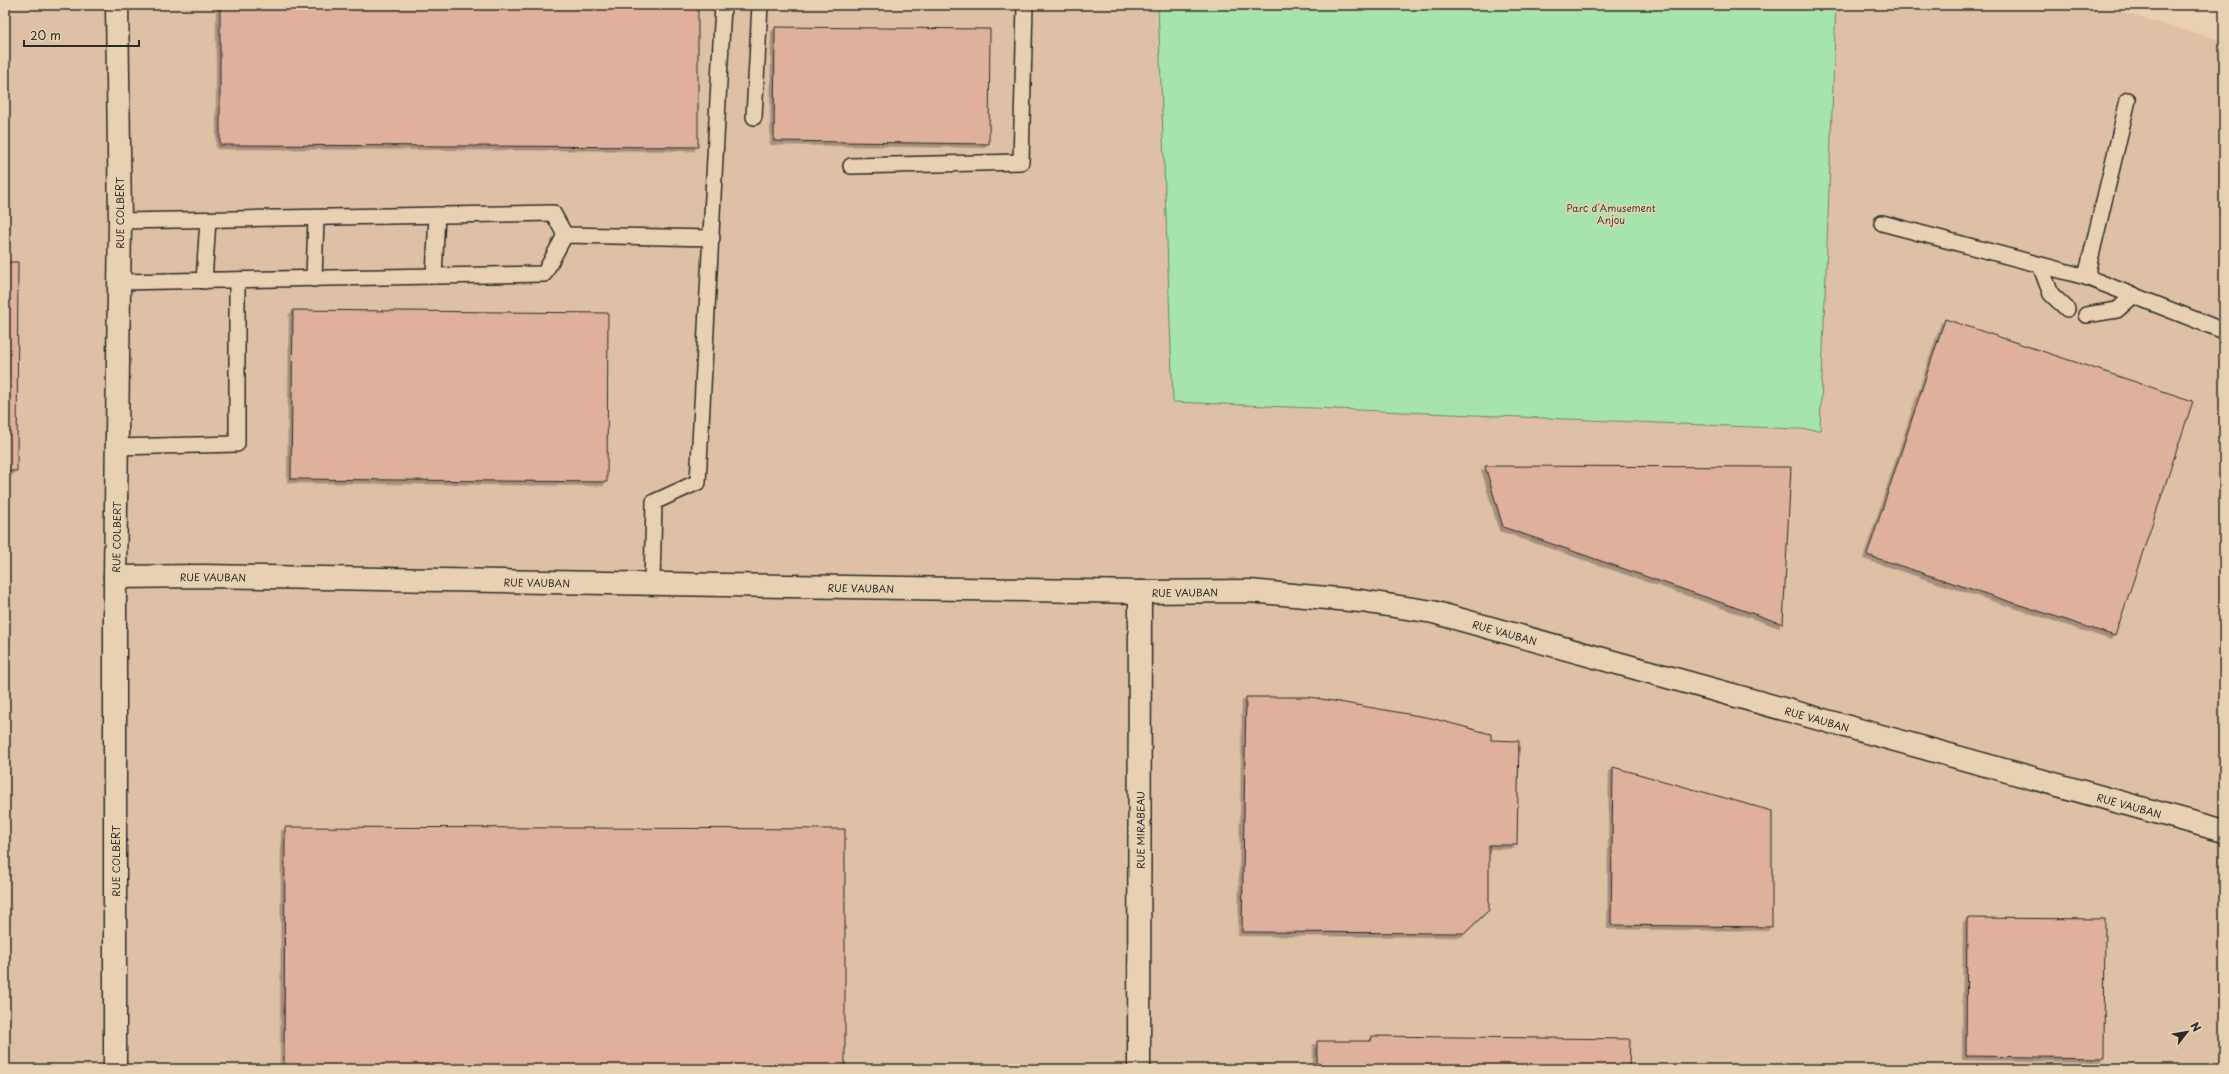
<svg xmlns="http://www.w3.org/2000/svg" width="2229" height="1074" font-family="'Playpen Sans',sans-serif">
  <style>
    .built { fill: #dec1a5 }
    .green { fill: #a6e4ab; stroke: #68886b }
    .building { fill: #dfb09a; stroke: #2b2b2b; filter: url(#shadow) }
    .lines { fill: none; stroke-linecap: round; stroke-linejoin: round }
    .service-casing { stroke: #2b2b2b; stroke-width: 18 }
    .minor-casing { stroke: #2b2b2b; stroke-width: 25 }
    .service { stroke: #e8d1b1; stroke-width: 15 }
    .minor { stroke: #e8d1b1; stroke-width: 22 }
    .labels { text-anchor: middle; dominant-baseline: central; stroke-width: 3; stroke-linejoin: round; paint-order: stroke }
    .park-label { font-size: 10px; fill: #3d473e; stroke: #e8d1b1 }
    .street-label { font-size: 10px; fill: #2b2b2b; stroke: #e8d1b1 }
  </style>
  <defs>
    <filter id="shadow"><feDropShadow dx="-3.5" dy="3.5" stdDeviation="0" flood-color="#0004"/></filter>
  </defs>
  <rect width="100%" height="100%" fill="#e8d1b1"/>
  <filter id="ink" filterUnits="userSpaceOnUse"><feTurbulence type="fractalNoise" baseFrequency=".025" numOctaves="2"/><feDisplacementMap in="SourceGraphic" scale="8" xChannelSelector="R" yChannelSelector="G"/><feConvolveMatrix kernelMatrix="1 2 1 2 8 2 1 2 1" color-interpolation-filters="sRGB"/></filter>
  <g filter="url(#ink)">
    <polygon class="built" points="5,5 1158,5 1174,402 1820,430 1836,5 2096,5 2224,41 2224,1069 5,1069"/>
    <polygon class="green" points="1158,5 1836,5 1820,430 1173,402"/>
    <g class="building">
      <polygon points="220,5 698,5 698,147 220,145"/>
      <polygon points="775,27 990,29 989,144 774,141"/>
      <polygon points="5,262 18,262 17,471 5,471"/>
      <polygon points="293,310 608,313 607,482 291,479"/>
      <polygon points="1945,319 2193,401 2115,636 1867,555"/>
      <polygon points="1485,466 1791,467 1783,624 1503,527"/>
      <polygon points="1246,697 1310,697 1431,718 1491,734 1491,740 1519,741 1517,845 1489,845 1489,910 1465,933 1242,932"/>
      <polygon points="1613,767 1772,811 1772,927 1611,925"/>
      <polygon points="285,827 845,829 845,1069 284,1069"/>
      <polygon points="1967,918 2105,919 2104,1058 1966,1056"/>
      <polygon points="1372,1036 1630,1039 1629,1069 1317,1069 1317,1041 1371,1041"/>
    </g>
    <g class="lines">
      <g class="service-casing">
        <g id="service">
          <polyline points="754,117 760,5"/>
          <polyline points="851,166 1021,162 1025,5"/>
          <polyline points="120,221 553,213 565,235"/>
          <polyline points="1882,223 2086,277 2224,331"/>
          <polyline points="2040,265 2051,294 2067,309"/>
          <polyline points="434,276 437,215"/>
          <polyline points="2086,277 2128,100"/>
          <polyline points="314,279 316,218"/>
          <polyline points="204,281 208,220"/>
          <polyline points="119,282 544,274 565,235 712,238"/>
          <polyline points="2086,315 2117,310 2134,295"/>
          <polyline points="117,447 237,444 237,280"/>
          <polyline points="652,583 654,502 698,482 723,5"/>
        </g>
      </g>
      <g class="minor-casing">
        <g id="minor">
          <path id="s1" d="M115 577 202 576 1140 592 1249 591 1361 601 1433 612 2224 831"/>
          <path id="s2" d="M115 1069V577L120 221 117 5"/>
          <path id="s3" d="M1139 1069 1140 592"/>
        </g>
      </g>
      <use href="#service" class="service"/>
      <use href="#minor" class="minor"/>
    </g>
  </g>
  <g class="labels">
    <g class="park-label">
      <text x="1611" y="207">Parc d'Amusement<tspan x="1611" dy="12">Anjou</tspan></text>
    </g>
    <g class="street-label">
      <text transform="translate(119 213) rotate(-90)">RUE COLBERT</text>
      <text stroke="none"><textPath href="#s2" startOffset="532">RUE COLBERT</textPath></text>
      <text stroke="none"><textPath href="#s1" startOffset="98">RUE VAUBAN</textPath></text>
      <text stroke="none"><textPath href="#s1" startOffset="422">RUE VAUBAN</textPath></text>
      <text stroke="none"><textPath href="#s1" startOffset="746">RUE VAUBAN</textPath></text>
      <text stroke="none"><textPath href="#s1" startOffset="1070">RUE VAUBAN</textPath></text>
      <text stroke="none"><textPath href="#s1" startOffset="1394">RUE VAUBAN</textPath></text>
      <text stroke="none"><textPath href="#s1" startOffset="1718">RUE VAUBAN</textPath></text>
      <text stroke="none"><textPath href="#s1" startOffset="2042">RUE VAUBAN</textPath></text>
      <text stroke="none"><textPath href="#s3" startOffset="239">RUE MIRABEAU</textPath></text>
      <text transform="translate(115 861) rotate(-90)">RUE COLBERT</text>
    </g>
  </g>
  <rect width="2229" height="1074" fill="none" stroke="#e8d1b1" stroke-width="20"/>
  <rect x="10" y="10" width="2209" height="1054" fill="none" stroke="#2b2b2b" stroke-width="1.5" filter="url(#ink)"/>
  <g transform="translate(2187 1032) rotate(59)" stroke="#e8d1b1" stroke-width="3" paint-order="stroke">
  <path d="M0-3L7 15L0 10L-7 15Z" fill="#2b2b2b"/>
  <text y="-6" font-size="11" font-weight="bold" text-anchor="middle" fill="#2b2b2b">N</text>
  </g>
  <path d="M24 40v6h115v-6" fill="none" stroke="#2b2b2b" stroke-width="2"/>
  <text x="30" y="40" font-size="12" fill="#2b2b2b" stroke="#e8d1b1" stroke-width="3" paint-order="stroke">20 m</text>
</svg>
